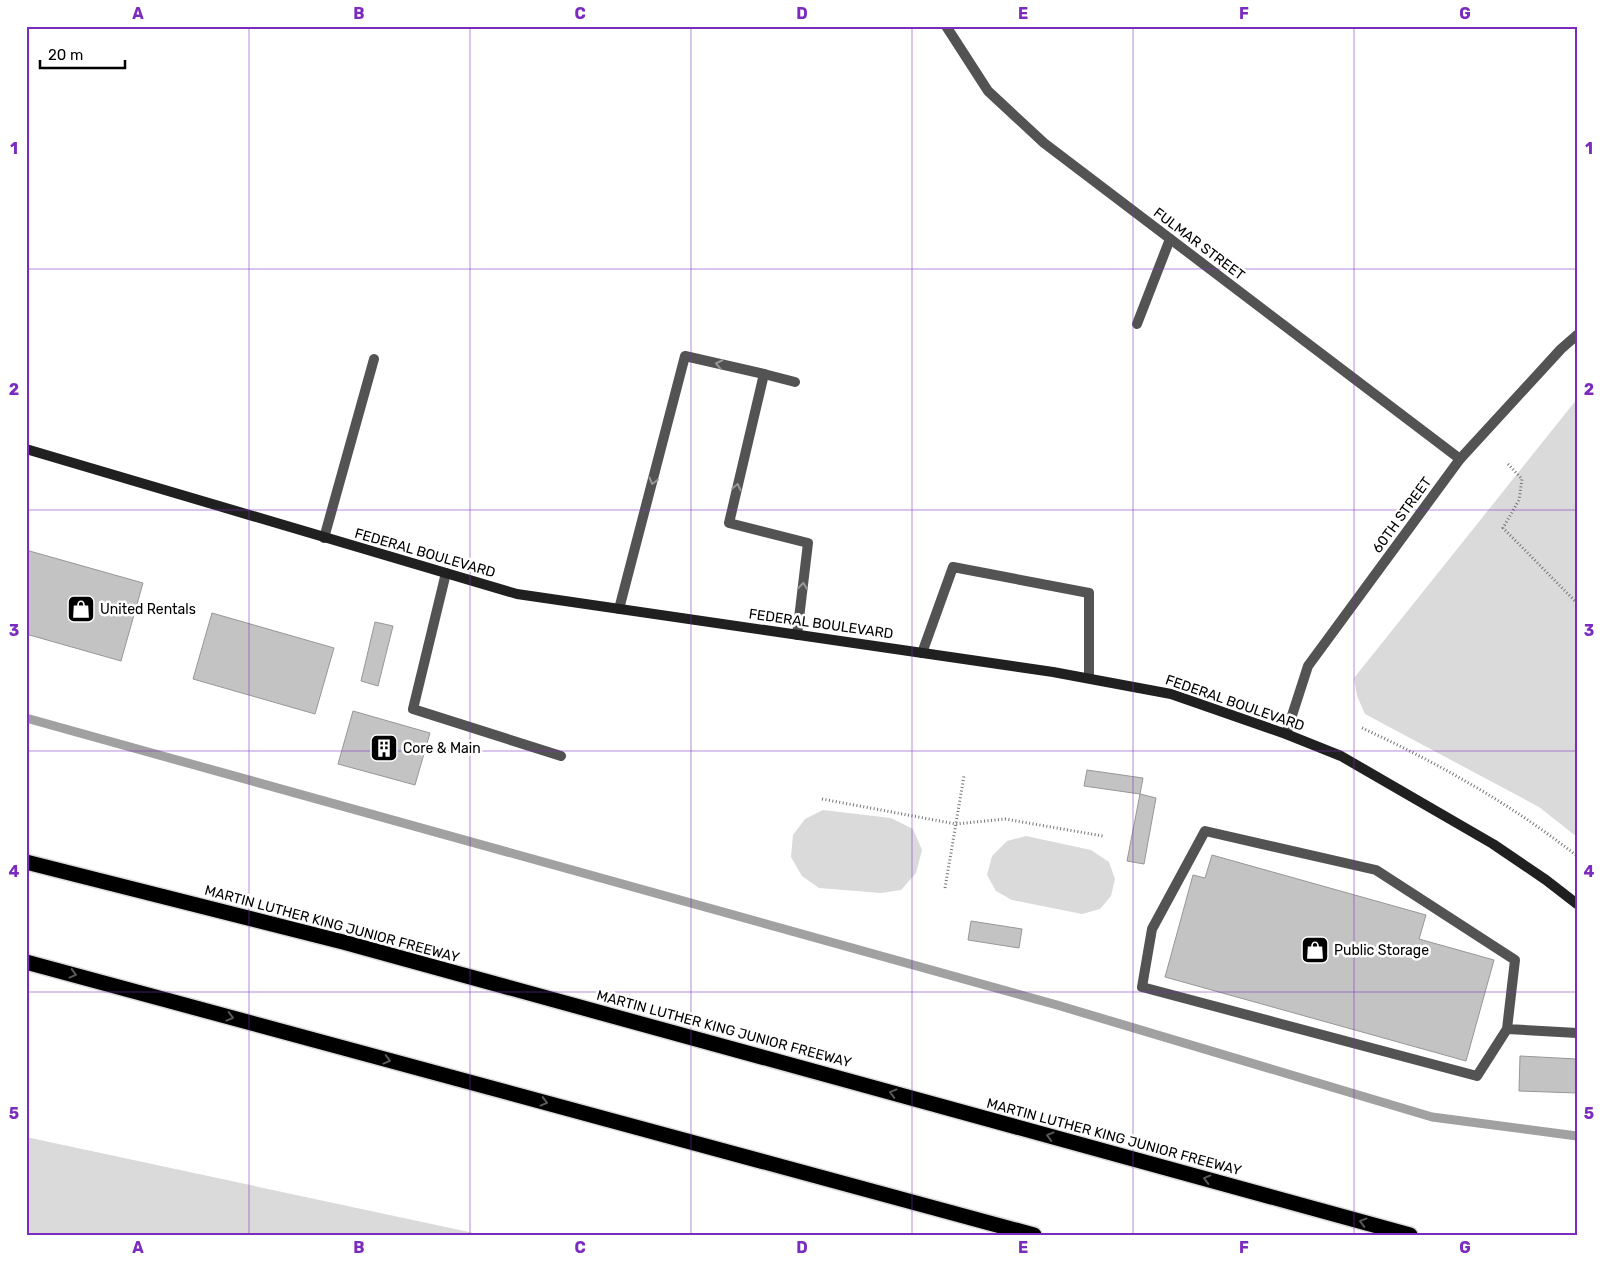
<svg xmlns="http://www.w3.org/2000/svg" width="1603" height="1261" font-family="Rubik,sans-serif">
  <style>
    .green { fill: #dadada }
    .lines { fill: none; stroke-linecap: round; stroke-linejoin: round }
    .stream { stroke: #a1a1a1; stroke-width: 9 }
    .building { fill: #c3c3c3; stroke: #979797 }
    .motorway-casing { stroke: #dbdbdb; stroke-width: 18 }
    .path { stroke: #757575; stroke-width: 3; stroke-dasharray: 1 2.5; stroke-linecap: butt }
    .service { stroke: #535353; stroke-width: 10 }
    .minor { stroke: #535353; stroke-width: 10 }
    .tertiary { stroke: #535353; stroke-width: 10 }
    .secondary { stroke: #202020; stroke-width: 10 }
    .motorway { stroke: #000; stroke-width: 15 }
    .oneway { stroke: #989898 }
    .oneway2 { stroke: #595959 }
    .grid { fill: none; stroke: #7b2cbf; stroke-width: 1; stroke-opacity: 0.55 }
    .labels { text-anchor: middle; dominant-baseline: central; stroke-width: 5; stroke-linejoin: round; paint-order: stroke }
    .street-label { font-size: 14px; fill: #000; stroke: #fff }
    .poi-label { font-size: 14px; fill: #000; stroke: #fff; text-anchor: start }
    .neatline { fill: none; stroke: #7b2cbf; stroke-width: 2 }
    .grid-label { font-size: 16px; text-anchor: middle; font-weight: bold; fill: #7b2cbf }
  </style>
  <rect width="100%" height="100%" fill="#fff"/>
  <g class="green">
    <polygon points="1577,399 1577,837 1539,807 1365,714 1357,696 1354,678"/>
    <polygon points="823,810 891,818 913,829 922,850 916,873 901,890 881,893 819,888 802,876 791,857 793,835 805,819"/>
    <polygon points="1026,836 1091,850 1109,862 1115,879 1111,896 1100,909 1082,914 1012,900 996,891 987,875 992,856 1007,841"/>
    <polygon points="26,1137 483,1235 26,1235"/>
  </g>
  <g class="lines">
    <polyline class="stream" points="26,718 1057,1005 1432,1117 1577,1136"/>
  </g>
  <g class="building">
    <polygon points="26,550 143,583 121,661 26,634"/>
    <polygon points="212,613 334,648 315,714 193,679"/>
    <polygon points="375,622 393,626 378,686 361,681"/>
    <polygon points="353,711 430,733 415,785 338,764"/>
    <polygon points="1087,770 1143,778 1140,794 1084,786"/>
    <polygon points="1140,794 1156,798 1144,864 1127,861"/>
    <polygon points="1212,855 1426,915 1419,939 1494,960 1466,1061 1165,977 1193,875 1205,878"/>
    <polygon points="971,921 1022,929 1019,948 968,940"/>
    <polygon points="1520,1056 1577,1059 1577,1093 1519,1091"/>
  </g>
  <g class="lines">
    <g class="motorway-casing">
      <g id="motorway">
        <polyline points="26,862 343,942 1410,1235"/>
        <polyline points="26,962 1034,1235"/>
      </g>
    </g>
    <g class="path">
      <polyline points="1508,464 1522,479 1519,500 1503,528 1577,603"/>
      <path d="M1362 728C1438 763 1511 804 1577 856"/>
      <polyline points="822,799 956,824 1005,819 1103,836"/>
      <polyline points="945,888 964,776"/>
    </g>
    <g class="service">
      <polyline points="1137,324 1170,239"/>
      <polyline points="764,374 795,382"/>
      <polyline points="324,538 374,359"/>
      <polyline points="446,573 413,709 561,756"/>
      <polyline points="619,609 685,356 764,374 729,523 808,543 797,635"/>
      <polyline points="922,653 953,567 1089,593 1089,678"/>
      <polyline points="1507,1029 1477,1076 1142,987 1152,929 1205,831 1376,870 1515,960 1507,1029 1577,1033"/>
    </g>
    <polyline class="minor" points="946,26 988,91 1044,143 1460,459"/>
    <polyline class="tertiary" points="1286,734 1308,666 1460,459 1561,349 1577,335"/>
    <polyline class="secondary" points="26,449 517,594 1053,672 1171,694 1286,734 1341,756 1493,844 1546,880 1577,904"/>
    <use href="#motorway" class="motorway"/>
  </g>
  <defs><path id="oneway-chevron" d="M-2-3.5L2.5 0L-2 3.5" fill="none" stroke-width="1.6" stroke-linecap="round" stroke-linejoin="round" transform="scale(1.25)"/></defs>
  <g class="oneway">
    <use href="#oneway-chevron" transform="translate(719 364) rotate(-168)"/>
    <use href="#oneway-chevron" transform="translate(653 481) rotate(105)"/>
    <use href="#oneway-chevron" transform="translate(737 487) rotate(-77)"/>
    <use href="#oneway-chevron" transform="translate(803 586) rotate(-83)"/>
  </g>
  <g class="oneway2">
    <use href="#oneway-chevron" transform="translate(73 974) rotate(15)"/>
    <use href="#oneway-chevron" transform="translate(230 1017) rotate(15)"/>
    <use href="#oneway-chevron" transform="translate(387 1060) rotate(15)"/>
    <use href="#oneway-chevron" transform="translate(893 1093) rotate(-165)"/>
    <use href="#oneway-chevron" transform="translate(544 1102) rotate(15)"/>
    <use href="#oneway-chevron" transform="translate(1050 1136) rotate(-165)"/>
    <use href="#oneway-chevron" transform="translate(1207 1179) rotate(-165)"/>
    <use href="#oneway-chevron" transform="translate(1363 1222) rotate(-165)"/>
  </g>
  <path class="grid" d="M249 26V1235M470 26V1235M691 26V1235M912 26V1235M1133 26V1235M1354 26V1235M26 269H1577M26 510H1577M26 751H1577M26 992H1577"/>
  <defs>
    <g id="shop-square" transform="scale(1.4375)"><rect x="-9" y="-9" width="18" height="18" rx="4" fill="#000" stroke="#fff"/><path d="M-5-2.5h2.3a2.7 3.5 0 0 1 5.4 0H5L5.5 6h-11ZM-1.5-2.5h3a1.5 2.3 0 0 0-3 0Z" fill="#fff"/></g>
    <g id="building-square" transform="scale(1.4375)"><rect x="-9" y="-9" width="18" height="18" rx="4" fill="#000" stroke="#fff"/><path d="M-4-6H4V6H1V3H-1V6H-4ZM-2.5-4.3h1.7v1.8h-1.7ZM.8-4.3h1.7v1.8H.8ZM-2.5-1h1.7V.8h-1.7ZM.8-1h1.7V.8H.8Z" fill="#fff"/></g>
  </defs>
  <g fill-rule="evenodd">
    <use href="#shop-square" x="81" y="609"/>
    <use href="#building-square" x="384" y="748"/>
    <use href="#shop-square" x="1315" y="950"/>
  </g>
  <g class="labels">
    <g class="street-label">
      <text transform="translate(1199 244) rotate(37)">FULMAR STREET</text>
      <text transform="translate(1402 515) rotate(-54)">60TH STREET</text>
      <text transform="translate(425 553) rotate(16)">FEDERAL BOULEVARD</text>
      <text transform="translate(821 624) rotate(8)">FEDERAL BOULEVARD</text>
      <text transform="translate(1235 703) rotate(19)">FEDERAL BOULEVARD</text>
      <text transform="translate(332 924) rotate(15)">MARTIN LUTHER KING JUNIOR FREEWAY</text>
      <text transform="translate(724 1029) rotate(15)">MARTIN LUTHER KING JUNIOR FREEWAY</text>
      <text transform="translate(1114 1137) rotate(15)">MARTIN LUTHER KING JUNIOR FREEWAY</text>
    </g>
    <g class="poi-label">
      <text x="100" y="609">United Rentals</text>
      <text x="403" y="748">Core &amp; Main</text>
      <text x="1334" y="950">Public Storage</text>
    </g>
  </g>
  <rect width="1603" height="1261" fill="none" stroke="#ffffff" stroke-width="55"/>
  <path d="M40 60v8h85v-8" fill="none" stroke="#000000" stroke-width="2.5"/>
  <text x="48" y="60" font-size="15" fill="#000000" stroke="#ffffff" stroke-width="4" paint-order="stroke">20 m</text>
  <rect x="28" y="28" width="1548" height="1206" class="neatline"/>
  <g class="grid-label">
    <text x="138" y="19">A</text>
    <text x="359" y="19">B</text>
    <text x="580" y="19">C</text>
    <text x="802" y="19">D</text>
    <text x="1023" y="19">E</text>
    <text x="1244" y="19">F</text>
    <text x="1465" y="19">G</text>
    <text x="14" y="154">1</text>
    <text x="1589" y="154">1</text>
    <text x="14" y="395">2</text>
    <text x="1589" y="395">2</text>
    <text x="14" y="636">3</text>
    <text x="1589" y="636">3</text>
    <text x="14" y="877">4</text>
    <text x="1589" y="877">4</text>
    <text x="14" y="1119">5</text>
    <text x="1589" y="1119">5</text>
    <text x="138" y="1253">A</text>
    <text x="359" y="1253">B</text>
    <text x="580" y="1253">C</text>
    <text x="802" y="1253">D</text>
    <text x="1023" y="1253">E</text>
    <text x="1244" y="1253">F</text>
    <text x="1465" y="1253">G</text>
  </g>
</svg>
